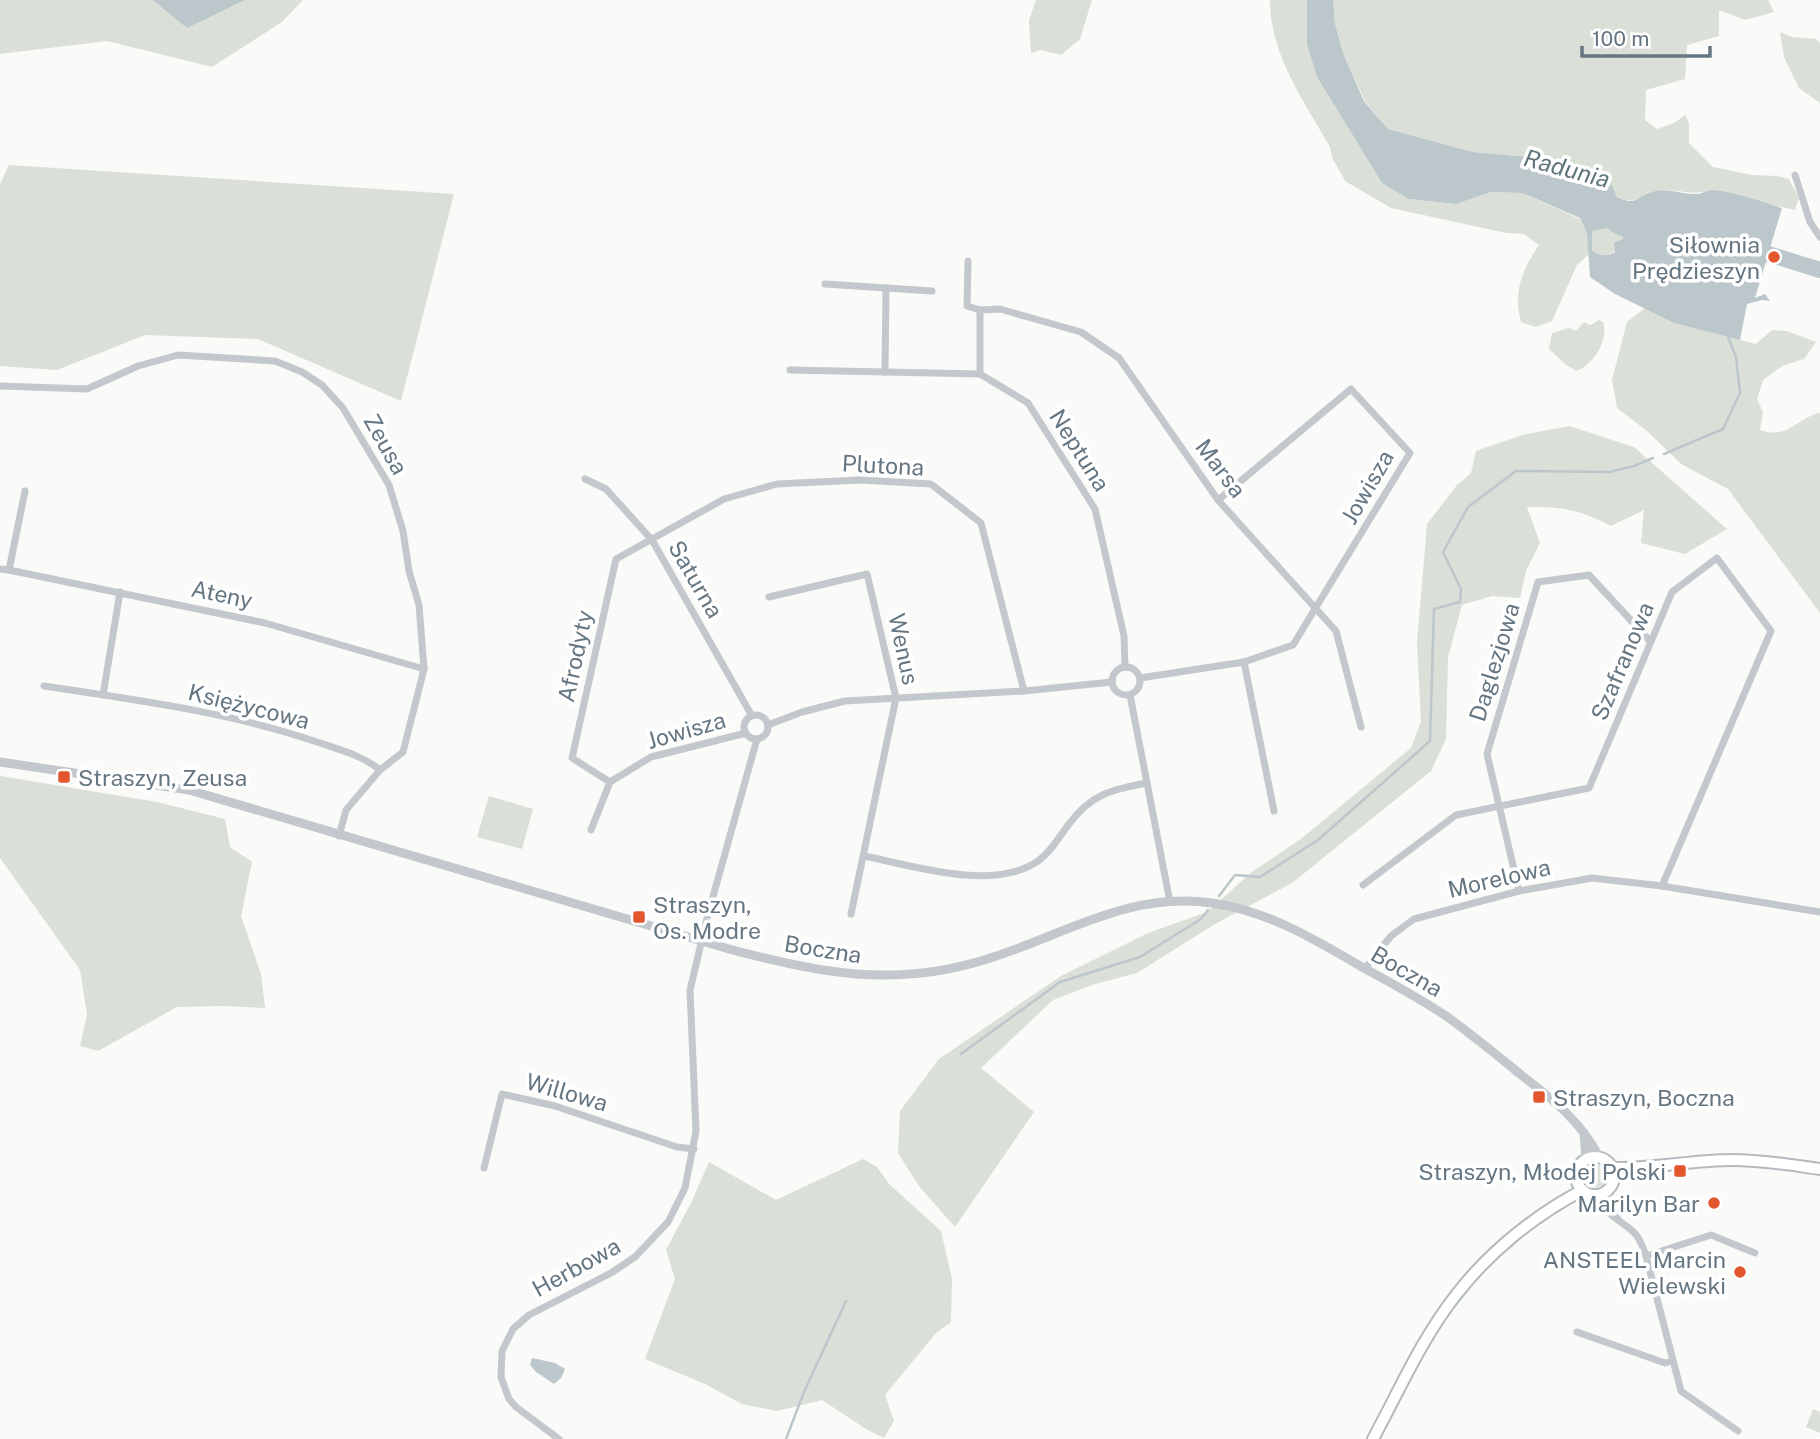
<svg xmlns="http://www.w3.org/2000/svg" width="1820" height="1439" font-family="'Public Sans',sans-serif">
  <style>
    .green { fill: #dadfd7 }
    .water { fill: #bbc7cb; fill-rule: evenodd }
    .lines { fill: none; stroke-linecap: round; stroke-linejoin: round }
    .stream { stroke: #bbc7cb; stroke-width: 2.5 }
    .river { stroke: #bbc7cb; stroke-width: 16 }
    .secondary-casing { stroke: #b3babf; stroke-width: 14 }
    .minor { stroke: #c3c8cc; stroke-width: 7 }
    .tertiary { stroke: #c3c8cc; stroke-width: 9 }
    .secondary { stroke: #fff; stroke-width: 10 }
    .poi-dot { fill: #e4572e; stroke: #fff; stroke-width: 2.5 }
    .labels { text-anchor: middle; dominant-baseline: central; stroke-width: 7; stroke-linejoin: round; paint-order: stroke }
    .poi-label { font-size: 23px; fill: #657683; stroke: #fff; text-anchor: end }
    .street-label { font-size: 23px; fill: #657683; stroke: #fff }
    .water-label { font-size: 24px; font-style: italic; fill: #60757c; stroke: #fff }
  </style>
  <rect width="100%" height="100%" fill="#fafaf8"/>
  <g class="green">
    <polygon points="0,0 153,0 187,27 245,0 303,0 282,22 212,67 107,41 0,54"/>
    <polygon points="1036,0 1092,0 1080,39 1061,55 1041,50 1031,53 1029,20"/>
    <path d="M1270 0H1307V45L1317 77 1382 183 1408 199 1456 204 1491 192 1522 193 1580 219 1587 234 1589 254 1577 265 1552 321 1536 327 1521 322C1513 292 1522 270 1539 245L1524 234 1506 233 1391 208 1345 181 1332 157 1330 147C1304 101 1270 55 1270 0Z"/>
    <path d="M1333 0H1768L1774 12 1745 20 1719 10V36L1687 45 1685 79 1646 90 1645 120 1657 129 1676 122 1685 115 1689 123V143L1713 167 1752 175 1777 176 1789 179 1799 198 1795 210 1709 190C1693 196 1681 190 1664 190 1643 191 1640 207 1617 197L1612 185 1600 183 1595 177 1553 166 1541 158 1473 152 1388 129 1365 101 1343 53 1335 24Z"/>
    <polygon points="1780,32 1792,37 1816,39 1820,43 1820,103 1799,88 1784,57"/>
    <polygon points="9,165 454,194 401,401 258,339 145,335 57,370 0,366 0,184"/>
    <path d="M1607 228 1615 234 1622 236 1623 239C1615 253 1607 261 1592 250V231Z"/>
    <path d="M1645 308 1674 323 1756 344 1772 330 1787 331 1816 342 1804 359 1782 366 1763 380 1757 399 1763 412 1760 430C1788 440 1796 418 1820 413V613L1728 489 1681 464 1647 431 1617 408 1612 380 1627 322Z"/>
    <path d="M1599 320 1603 322C1609 340 1594 365 1576 371L1565 364 1549 349 1552 333 1569 328 1576 331 1584 322 1590 325Z"/>
    <path d="M1569 426 1634 447 1727 529 1685 554 1641 543 1644 510 1611 526C1578 509 1564 507 1527 507L1540 543 1526 571 1520 598 1492 596 1462 605 1448 657 1446 739 1431 771 1292 883 1215 924 1137 973 1095 984 1053 1000 981 1068 1034 1112 955 1227 919 1186 898 1153 900 1111 939 1059 1061 976 1148 933 1207 912 1252 872 1302 838 1411 748 1421 721 1417 642 1427 524 1457 485 1471 473 1476 451 1522 435Z"/>
    <polygon points="0,776 157,802 225,819 230,847 252,862 241,916 261,974 265,1008 223,1006 177,1007 98,1051 80,1046 87,1014 80,970 0,858"/>
    <polygon points="489,796 533,809 522,849 477,837"/>
    <polygon points="863,1159 877,1167 889,1184 941,1231 952,1279 951,1322 936,1333 885,1395 894,1421 884,1438 866,1429 822,1400 777,1411 742,1404 705,1384 645,1359 675,1279 666,1250 692,1201 709,1162 776,1200"/>
    <circle cx="1596" cy="1176" r="11"/>
    <polygon points="1813,1409 1820,1412 1820,1433 1806,1427"/>
  </g>
  <g class="water">
    <polygon points="153,0 245,0 187,28"/>
    <path d="M1307 0H1333L1335 24 1343 53 1364 101 1388 129 1473 152 1541 158 1553 166 1595 177 1600 183 1612 185 1617 197C1636 206 1635 198 1652 192 1667 187 1682 195 1696 194 1702 194 1706 190 1712 190 1735 192 1760 201 1782 208L1755 298 1765 294 1770 301 1762 300 1747 304 1740 340 1674 323 1615 294 1590 277 1587 234 1580 218 1522 193 1491 192 1456 204 1408 199 1382 183 1317 77 1307 45ZM1607 228 1615 234 1622 236 1623 239 1614 243 1615 252C1606 257 1600 256 1592 250V231Z"/>
    <polygon points="532,1358 555,1363 565,1369 561,1378 554,1384 536,1372 530,1365"/>
  </g>
  <g class="lines">
    <g class="stream">
      <polyline points="1664,454 1723,429 1740,393 1736,357 1728,337"/>
      <polyline points="1219,896 1235,875 1260,877 1318,840 1430,741 1434,609 1460,602 1461,589 1443,552 1468,507 1516,471 1609,472 1634,466 1653,458"/>
      <polyline points="961,1054 1060,982 1140,957 1201,919 1208,910"/>
      <polyline points="786,1439 804,1392 846,1301"/>
    </g>
    <polyline class="river" points="1749,248 1820,270"/>
    <g class="secondary-casing">
      <g id="secondary">
        <circle cx="1595" cy="1176" r="19"/>
        <path d="M1612 1168C1653 1169 1692 1160 1733 1160 1762 1160 1791 1165 1820 1169"/>
        <path d="M1373 1439C1399 1391 1422 1338 1456 1295 1489 1252 1535 1215 1583 1190"/>
      </g>
    </g>
    <g class="minor">
      <polyline points="1795,175 1810,222 1820,237"/>
      <polyline points="968,261 967,306 980,310"/>
      <polyline points="825,284 932,291"/>
      <polyline points="790,370 980,374 1028,403 1095,509 1124,636 1125,667"/>
      <polyline points="885,372 886,288"/>
      <polyline points="980,374 980,310 1000,309 1081,332 1119,358 1218,500 1336,631 1361,727"/>
      <polyline points="0,386 87,389 138,366 178,355 275,361 302,372 322,385 343,408 389,485 403,531 409,571 419,605 424,669 403,752 380,770 346,810 339,836"/>
      <polyline points="585,479 606,489 652,540 752,716"/>
      <polyline points="0,569 9,570 25,491"/>
      <polyline points="9,570 265,623 424,669"/>
      <polyline points="769,597 867,574 896,698 851,914"/>
      <polyline points="1244,662 1274,811"/>
      <circle cx="1126" cy="681" r="14"/>
      <polyline points="1140,678 1244,662 1293,645 1410,453 1351,389 1218,500"/>
      <path d="M44 686C136 700 229 712 317 742 340 750 362 755 380 770"/>
      <polyline points="103,695 120,592"/>
      <polyline points="1130,695 1170,902"/>
      <circle cx="756" cy="727" r="12"/>
      <polyline points="768,725 802,712 845,701 1024,691 1112,682"/>
      <polyline points="610,782 572,758 616,559 724,499 777,484 860,480 931,484 981,523 1024,691"/>
      <polyline points="591,830 610,782 651,757 746,733"/>
      <path d="M864 856C915 866 993 892 1038 861 1052 851 1059 837 1069 824 1091 794 1113 789 1147 783"/>
      <polyline points="1363,885 1456,815 1589,788 1672,592 1717,558 1771,631 1662,886"/>
      <polyline points="1519,891 1487,754 1538,582 1589,575 1650,641"/>
      <polyline points="1365,968 1391,936 1414,919 1519,891 1592,878 1662,886 1820,912"/>
      <polyline points="484,1168 502,1094 555,1106 677,1147 694,1149"/>
      <polyline points="1606,1191 1617,1216"/>
      <path d="M1596 1194C1599 1199 1602 1205 1605 1209 1626 1230 1636 1224 1646 1256L1711 1235 1755 1253"/>
      <polyline points="1646,1256 1681,1391 1738,1431"/>
      <polyline points="1577,1332 1665,1363 1672,1361"/>
      <polyline points="559,1439 516,1407 509,1399 501,1377 502,1351 513,1329 529,1315 611,1273 635,1257 668,1222 685,1188 696,1131 690,990 707,918 757,739"/>
    </g>
    <g class="tertiary">
      <path d="M0 762 189 790 729 949C818 973 893 988 984 960 1061 937 1127 891 1212 903 1268 911 1314 939 1362 967 1391 983 1421 999 1449 1018 1473 1036 1497 1055 1520 1074 1551 1098 1581 1121 1599 1157"/>
      <polyline points="1584,1133 1586,1159"/>
    </g>
    <use href="#secondary" class="secondary"/>
  </g>
  <g class="poi-dot">
    <circle cx="1774" cy="257" r="7"/>
    <rect x="57" y="770" width="14" height="14" rx="3.5"/>
    <rect x="632" y="910" width="14" height="14" rx="3.5"/>
    <rect x="1532" y="1090" width="14" height="14" rx="3.5"/>
    <rect x="1673" y="1164" width="14" height="14" rx="3.5"/>
    <circle cx="1714" cy="1203" r="7"/>
    <circle cx="1740" cy="1272" r="7"/>
  </g>
  <g class="labels">
    <g class="poi-label">
      <text x="1760" y="244">Siłownia<tspan x="1760" dy="26">Prędzieszyn</tspan></text>
      <text x="78" y="777" text-anchor="start">Straszyn, Zeusa</text>
      <text x="653" y="904" text-anchor="start">Straszyn,<tspan x="653" dy="26">Os. Modre</tspan></text>
      <text x="1553" y="1097" text-anchor="start">Straszyn, Boczna</text>
      <text x="1666" y="1171">Straszyn, Młodej Polski</text>
      <text x="1700" y="1203">Marilyn Bar</text>
      <text x="1726" y="1259">ANSTEEL Marcin<tspan x="1726" dy="26">Wielewski</tspan></text>
    </g>
    <g class="street-label">
      <text transform="translate(386 444) rotate(61)">Zeusa</text>
      <text transform="translate(1080 450) rotate(58)">Neptuna</text>
      <text transform="translate(883 465) rotate(3)">Plutona</text>
      <text transform="translate(1221 468) rotate(53)">Marsa</text>
      <text transform="translate(1367 487) rotate(-60)">Jowisza</text>
      <text transform="translate(696 579) rotate(60)">Saturna</text>
      <text transform="translate(222 594) rotate(12)">Ateny</text>
      <text transform="translate(904 649) rotate(78)">Wenus</text>
      <text transform="translate(575 656) rotate(-78)">Afrodyty</text>
      <text transform="translate(1622 661) rotate(-67)">Szafranowa</text>
      <text transform="translate(1494 662) rotate(-73)">Daglezjowa</text>
      <text transform="translate(249 706) rotate(14)">Księżycowa</text>
      <text transform="translate(686 730) rotate(-16)">Jowisza</text>
      <text transform="translate(1499 878) rotate(-13)">Morelowa</text>
      <text transform="translate(823 949) rotate(9)">Boczna</text>
      <text transform="translate(1407 971) rotate(30)">Boczna</text>
      <text transform="translate(567 1092) rotate(16)">Willowa</text>
      <text transform="translate(576 1267) rotate(-29)">Herbowa</text>
    </g>
    <g class="water-label">
      <text transform="translate(1567 168) rotate(15)">Radunia</text>
    </g>
  </g>
  <path d="M1582 46v10h128v-10" fill="none" stroke="#657683" stroke-width="3.5"/>
  <text x="1592" y="46" font-size="21" fill="#657683" stroke="#ffffff" stroke-width="5" paint-order="stroke">100 m</text>
</svg>
